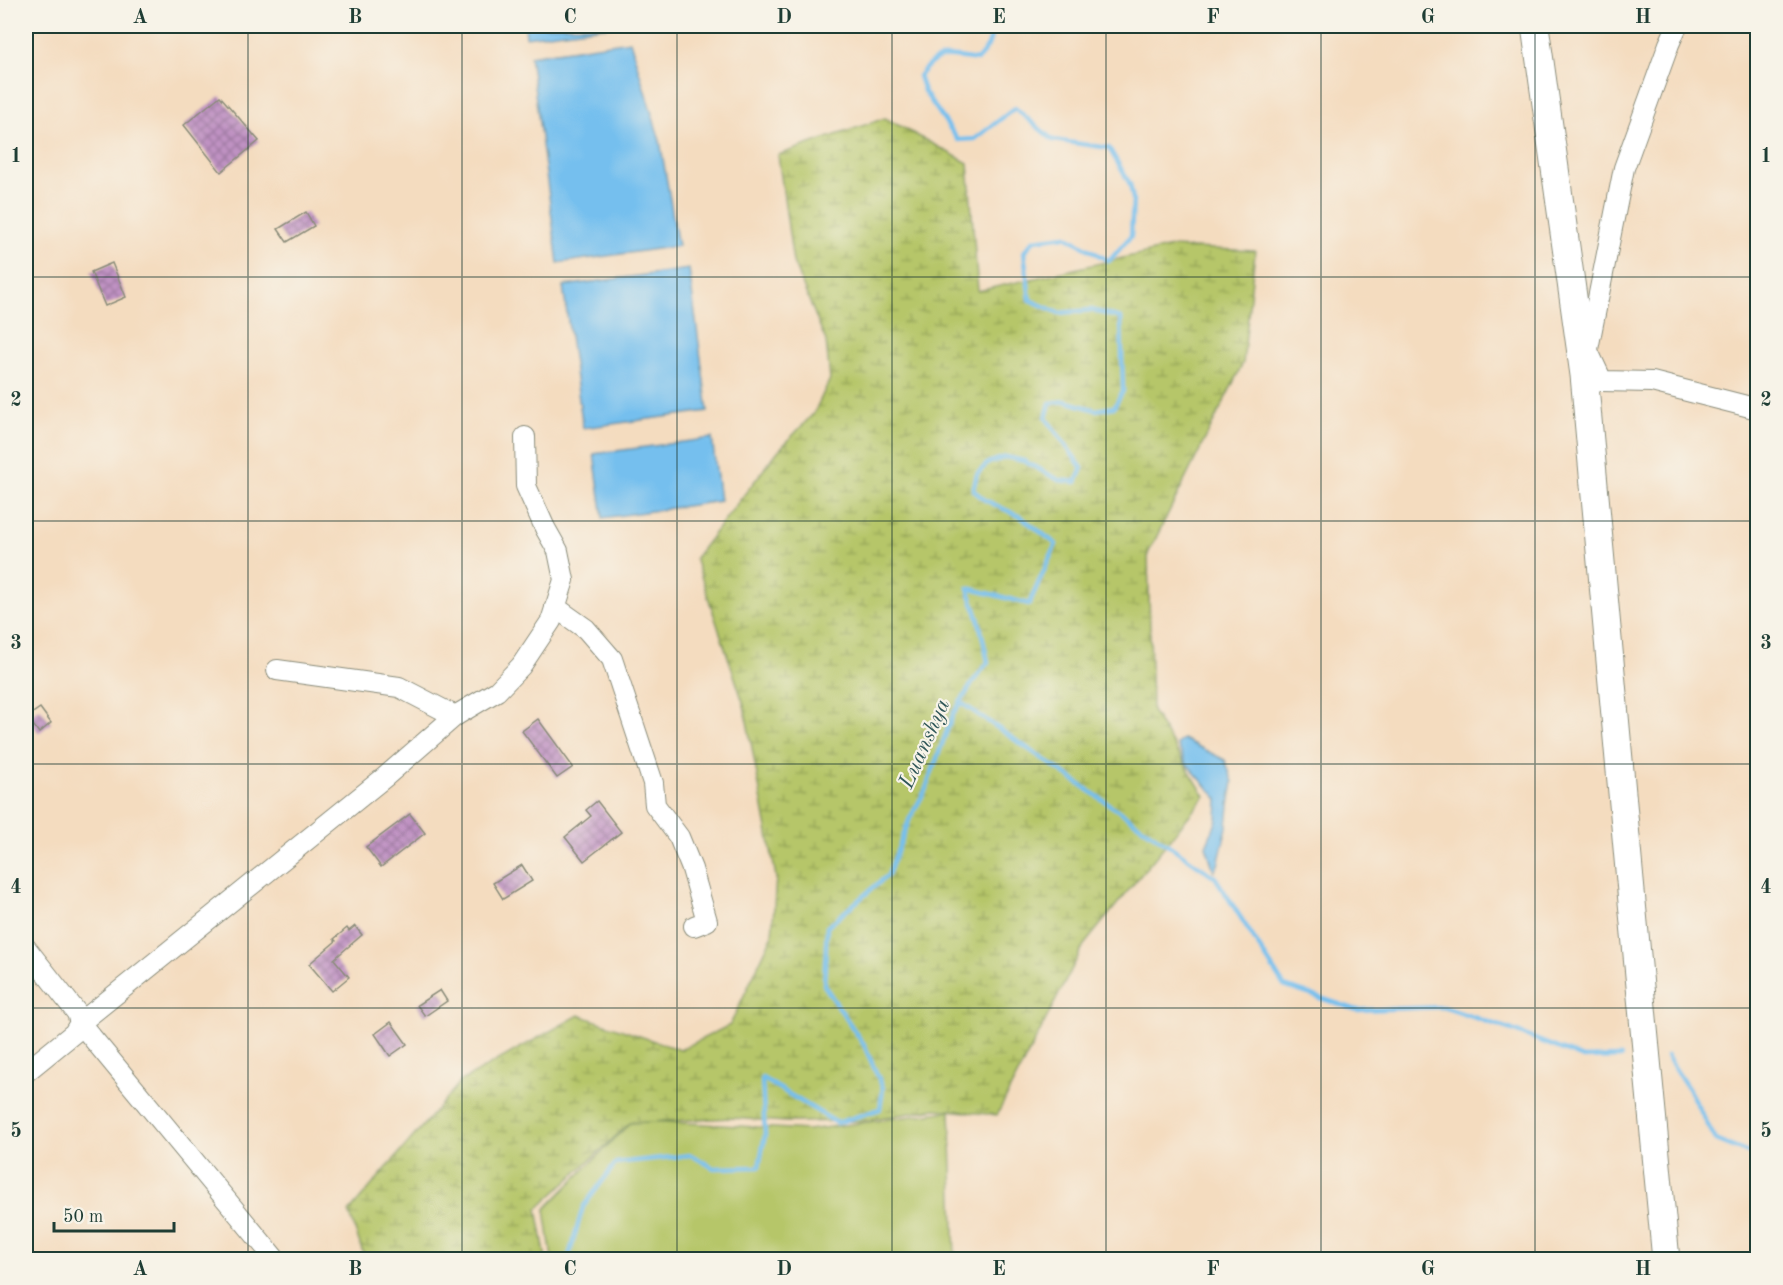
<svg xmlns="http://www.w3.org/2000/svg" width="1783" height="1285" font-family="'Old Standard TT',serif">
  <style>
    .green { fill: #b6c669; stroke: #6a824e; stroke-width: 1.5 }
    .wetland { fill: url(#wetland-marsh); stroke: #6a824e; stroke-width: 1.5 }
    .water { fill: #75bfee; stroke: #4a7e91; stroke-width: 1.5 }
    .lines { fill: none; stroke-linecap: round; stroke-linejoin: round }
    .stream { stroke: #75bfee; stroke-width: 4.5 }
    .building { fill: url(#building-cross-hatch) }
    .minor-casing { stroke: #8a8c7a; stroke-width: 22 }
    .secondary-casing { stroke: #8a8c7a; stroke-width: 29 }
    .minor { stroke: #fff; stroke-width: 20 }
    .secondary { stroke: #fff; stroke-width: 27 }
    .grid { fill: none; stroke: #1f3d34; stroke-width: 1.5; stroke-opacity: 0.55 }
    .labels { text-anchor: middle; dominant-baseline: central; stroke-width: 4.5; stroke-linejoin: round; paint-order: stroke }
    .water-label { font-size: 22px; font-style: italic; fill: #305759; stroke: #f7f3e8 }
    .neatline { fill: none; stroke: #1f3d34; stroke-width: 2 }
    .grid-label { font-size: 20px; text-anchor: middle; font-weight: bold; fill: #1f3d34 }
  </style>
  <defs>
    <pattern id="wetland-marsh" width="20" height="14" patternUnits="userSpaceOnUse" patternTransform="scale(1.5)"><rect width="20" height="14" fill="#b6c669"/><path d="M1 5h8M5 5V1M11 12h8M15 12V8" fill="none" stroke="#93a257"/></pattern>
    <pattern id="building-cross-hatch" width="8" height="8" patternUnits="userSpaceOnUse" patternTransform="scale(1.5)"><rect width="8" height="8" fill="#c092c3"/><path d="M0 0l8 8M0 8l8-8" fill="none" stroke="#9b789f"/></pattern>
  </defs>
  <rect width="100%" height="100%" fill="#f7f3e8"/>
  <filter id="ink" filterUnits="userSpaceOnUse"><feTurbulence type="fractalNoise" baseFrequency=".0167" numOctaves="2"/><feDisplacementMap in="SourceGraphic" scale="12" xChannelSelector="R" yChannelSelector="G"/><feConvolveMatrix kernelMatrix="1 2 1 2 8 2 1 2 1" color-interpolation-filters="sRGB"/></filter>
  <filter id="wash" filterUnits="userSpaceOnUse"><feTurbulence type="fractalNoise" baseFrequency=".008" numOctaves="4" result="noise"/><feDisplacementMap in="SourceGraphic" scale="24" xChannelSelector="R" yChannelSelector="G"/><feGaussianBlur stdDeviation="1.35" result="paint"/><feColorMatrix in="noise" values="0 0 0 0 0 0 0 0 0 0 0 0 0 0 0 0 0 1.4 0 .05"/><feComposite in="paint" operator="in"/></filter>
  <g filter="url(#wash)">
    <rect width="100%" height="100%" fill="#f4dcbf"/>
    <polygon class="green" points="950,1111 955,1259 552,1259 545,1209 633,1120 808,1130"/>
    <polygon class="wetland" points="885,118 968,163 978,291 1171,247 1255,251 1243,363 1148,554 1152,711 1205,796 1084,945 997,1115 936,1109 861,1121 787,1122 732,1118 630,1123 537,1209 546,1259 365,1259 349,1212 461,1081 579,1015 680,1050 730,1025 772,936 776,877 744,705 695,558 778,451 814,413 830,379 826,341 793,262 778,155"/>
    <g class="water">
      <polygon points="525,26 611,26 526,37"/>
      <polygon points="630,41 660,141 678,246 558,263 530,56"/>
      <polygon points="689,269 708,411 583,428 563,286"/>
      <polygon points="712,438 720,501 603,518 594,454"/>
      <polygon points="1183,739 1225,760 1233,782 1229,805 1227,827 1218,865 1214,871 1206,846 1217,820 1218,799 1186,763 1177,744"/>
    </g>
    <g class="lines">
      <g class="stream">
        <polyline points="960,702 1215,877 1284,986 1357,1010 1443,1007 1512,1030 1583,1058 1621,1057"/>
        <polyline points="1667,1056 1689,1090 1716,1140 1753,1155 1758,1155"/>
        <path d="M571 1260 569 1256 583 1207 616 1163 691 1155 714 1168 759 1167 765 1135 762 1078 837 1123 880 1109 883 1088 864 1045 824 985 827 927 888 875 910 818 925 791 953 714 975 679 988 662 979 621 968 588 1029 604 1056 544 1021 517 985 500 973 490 977 474 988 463 1006 457 1024 461 1059 480 1076 482 1082 468 1046 418 1050 403 1065 401 1096 410 1114 407 1123 391 1121 318 1091 310 1059 313 1030 300 1024 252 1034 240 1066 236 1109 261 1131 236 1133 199 1130 184 1109 148 1053 140 1015 108 975 139 958 140 924 91 919 76C939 50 947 56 977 60 986 50 994 40 990 26"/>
      </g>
    </g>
    <g id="blocks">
      <g class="building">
        <polygon points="220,96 259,141 221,172 184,125"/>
        <polygon points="306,212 314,226 287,242 278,229"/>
        <polygon points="112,263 126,297 105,306 91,272"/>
        <polygon points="40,708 51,723 39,733 27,717"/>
        <polygon points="538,719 573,767 557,778 522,731"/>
        <polygon points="597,801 621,832 584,861 565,837 591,816 586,810"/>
        <polygon points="410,814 425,833 381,867 366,847"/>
        <polygon points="522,865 532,881 503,899 493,883"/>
        <polygon points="355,926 362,935 334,959 349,977 332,991 309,964 336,941 334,939 347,928 349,931"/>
        <polygon points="440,990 447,1001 425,1016 417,1005"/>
        <polygon points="391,1022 407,1044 390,1056 375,1034"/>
      </g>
    </g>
  </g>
  <g filter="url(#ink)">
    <use href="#blocks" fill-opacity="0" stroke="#8a8c7a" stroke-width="1.5"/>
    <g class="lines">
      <g class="minor-casing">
        <g id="minor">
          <polyline points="1587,349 1602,381 1652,382 1758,409"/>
          <polyline points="1587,354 1624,168 1669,44 1677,26"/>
          <polyline points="555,607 586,629 612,659 653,783 655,805 679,837 692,869 707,921 694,926"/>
          <polyline points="277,670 399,687 455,716"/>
          <polyline points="26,948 77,1013 80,1023 74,1033 26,1072"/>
          <polyline points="276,1260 80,1023 385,777 455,716 497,691 521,666 551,621 564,580 558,551 545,528 526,486 525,437"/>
        </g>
      </g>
      <g class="secondary-casing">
        <polyline id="secondary" points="1535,26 1584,375 1630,881 1666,1260"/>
      </g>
      <use href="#minor" class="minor"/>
      <use href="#secondary" class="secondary"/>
    </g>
  </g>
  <path class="grid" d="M248 26V1260M462 26V1260M677 26V1260M892 26V1260M1106 26V1260M1321 26V1260M1535 26V1260M26 277H1758M26 521H1758M26 764H1758M26 1008H1758"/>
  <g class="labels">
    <g class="water-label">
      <text transform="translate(925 744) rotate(-66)">Luanshya</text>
    </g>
  </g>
  <rect width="1783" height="1285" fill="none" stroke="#f7f3e8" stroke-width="66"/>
  <path d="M54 1222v9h120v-9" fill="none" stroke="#1f3d34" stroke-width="3"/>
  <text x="63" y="1222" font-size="18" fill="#1f3d34" stroke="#f7f3e8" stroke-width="4.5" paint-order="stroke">50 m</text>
  <rect x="33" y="33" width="1717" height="1219" class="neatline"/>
  <g class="grid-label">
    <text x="140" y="23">A</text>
    <text x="355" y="23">B</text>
    <text x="570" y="23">C</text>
    <text x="784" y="23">D</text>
    <text x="999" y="23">E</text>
    <text x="1213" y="23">F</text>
    <text x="1428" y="23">G</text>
    <text x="1643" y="23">H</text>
    <text x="16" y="162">1</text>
    <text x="1766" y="162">1</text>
    <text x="16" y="406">2</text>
    <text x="1766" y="406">2</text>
    <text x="16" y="649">3</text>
    <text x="1766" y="649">3</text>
    <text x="16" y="893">4</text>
    <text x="1766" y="893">4</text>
    <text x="16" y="1137">5</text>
    <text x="1766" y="1137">5</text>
    <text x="140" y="1275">A</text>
    <text x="355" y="1275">B</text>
    <text x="570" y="1275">C</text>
    <text x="784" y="1275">D</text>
    <text x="999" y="1275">E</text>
    <text x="1213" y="1275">F</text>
    <text x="1428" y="1275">G</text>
    <text x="1643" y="1275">H</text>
  </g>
</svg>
